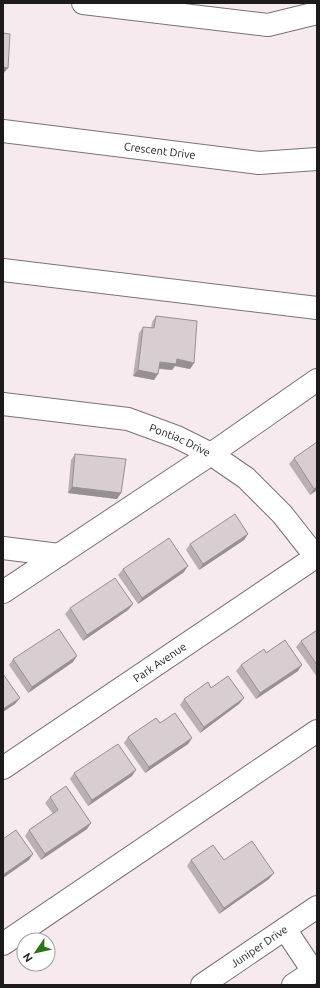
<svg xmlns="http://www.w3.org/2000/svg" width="320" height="988" font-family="Ubuntu,sans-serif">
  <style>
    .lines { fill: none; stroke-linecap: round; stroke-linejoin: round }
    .minor-casing { stroke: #7b7176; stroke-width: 24 }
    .minor { stroke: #fff; stroke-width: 22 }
    .wall { fill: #bab0b4 }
    .shaded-wall { fill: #979092 }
    .building { fill: #d8cdd1; stroke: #979092 }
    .labels { text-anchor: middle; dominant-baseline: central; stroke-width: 3; stroke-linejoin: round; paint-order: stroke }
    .street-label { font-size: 11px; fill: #1d1a1b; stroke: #fff }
  </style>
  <rect width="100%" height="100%" fill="#f6eaef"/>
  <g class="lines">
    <g class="minor-casing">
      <g id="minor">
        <polyline points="83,3 268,25 317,13"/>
        <path id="s1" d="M3 131 259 163 317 159"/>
        <polyline points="3,270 317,308"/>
        <path id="s2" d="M3 404 128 419 177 437 211 454 246 478 282 514 316 557"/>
        <polyline points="3,548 59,555"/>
        <polyline points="3,592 211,454 317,380"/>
        <path id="s3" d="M3 768 317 556"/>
        <polyline points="285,929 313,971"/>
        <polyline points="3,944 317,731"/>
        <path id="s4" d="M202 985 317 907"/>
        <polyline points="293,985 317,969"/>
      </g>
    </g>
    <use href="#minor" class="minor"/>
  </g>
  <g class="wall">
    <polygon points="156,316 194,363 190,369 175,366 172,370 159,369 154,380 133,376 139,333 143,327 151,328 152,322"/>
    <polygon points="317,442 317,490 310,495 289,464 294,458"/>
    <polygon points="75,454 121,493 117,499 68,493 71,460"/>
    <polygon points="248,534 244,540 199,570 186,550 190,544"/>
    <polygon points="123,569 184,572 138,604 118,575"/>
    <polygon points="133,604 128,610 83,641 65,614 70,608"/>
    <polygon points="317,630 317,677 296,647 301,641"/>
    <polygon points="266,653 298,671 256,699 236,671 241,665"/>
    <polygon points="13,659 73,662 28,693 9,665"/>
    <polygon points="211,688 239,704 200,733 180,705 184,699"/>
    <polygon points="160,723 192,738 188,744 145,773 124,743 128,737"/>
    <polygon points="74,773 132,776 88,806 70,779"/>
    <polygon points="50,797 87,829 41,860 25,836 29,830 53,814 45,803"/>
    <polygon points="191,860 224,860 269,879 219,914 187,866"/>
  </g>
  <g class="shaded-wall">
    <polygon points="3,67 8,68 3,74"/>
    <polygon points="177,359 194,363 190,369 175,366 172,370 156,368 160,362"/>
    <polygon points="138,370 158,374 154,380 133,376"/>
    <polygon points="72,487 121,493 117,499 68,493"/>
    <polygon points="317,487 317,490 310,495 314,489"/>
    <polygon points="248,534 244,540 199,570 203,564"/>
    <polygon points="188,566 184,572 138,604 142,598"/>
    <polygon points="133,604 128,610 83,641 87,635"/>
    <polygon points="77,656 73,662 28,693 32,687"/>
    <polygon points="302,665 298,671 256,699 260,693"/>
    <polygon points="20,698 15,704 3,712 3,709"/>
    <polygon points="244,698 239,704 200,733 204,727"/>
    <polygon points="192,738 188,744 145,773 149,767"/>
    <polygon points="136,770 132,776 88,806 92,800"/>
    <polygon points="91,823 87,829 41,860 45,854"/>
    <polygon points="33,854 29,860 3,878 3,875"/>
    <polygon points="274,873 269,879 219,914 224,908"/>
  </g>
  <g class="building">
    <polygon points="3,33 10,34 8,68 3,67"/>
    <polygon points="156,316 197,321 194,363 177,359 176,364 160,362 158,374 138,370 143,327 154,328"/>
    <polygon points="317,442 317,487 314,489 294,458"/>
    <polygon points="75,454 126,459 121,493 72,487"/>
    <polygon points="235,514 248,534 203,564 190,544"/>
    <polygon points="169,538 188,566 142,598 123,569"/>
    <polygon points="115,578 133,604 87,635 70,608"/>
    <polygon points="59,629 77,656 32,687 13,659"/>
    <polygon points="317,630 317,665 301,641"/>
    <polygon points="285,640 302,665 260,693 241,665 264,649 266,653"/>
    <polygon points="3,674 20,698 3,709"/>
    <polygon points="228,676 244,698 204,727 184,699 208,682 211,688"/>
    <polygon points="175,713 192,738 149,767 128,737 156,718 160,723"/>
    <polygon points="118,744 136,770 92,800 74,773"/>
    <polygon points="66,786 91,823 45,854 29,830 58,810 50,797"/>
    <polygon points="16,830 33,854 3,875 3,839"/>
    <polygon points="252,841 274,873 224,908 191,860 213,845 224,860"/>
  </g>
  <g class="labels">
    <g class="street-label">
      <text stroke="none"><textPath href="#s1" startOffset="158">Crescent Drive</textPath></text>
      <text stroke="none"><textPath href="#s2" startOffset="182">Pontiac Drive</textPath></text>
      <text stroke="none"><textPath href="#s3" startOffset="189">Park Avenue</textPath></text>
      <text stroke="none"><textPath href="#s4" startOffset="69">Juniper Drive</textPath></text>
    </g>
  </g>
  <rect width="320" height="988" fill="none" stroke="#1d1a1b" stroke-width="8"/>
  <g transform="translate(36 952) rotate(236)"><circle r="19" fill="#ffffff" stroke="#a5a3a4"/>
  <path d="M0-3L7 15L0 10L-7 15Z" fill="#2c7417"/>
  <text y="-6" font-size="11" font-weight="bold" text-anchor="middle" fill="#1d1a1b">N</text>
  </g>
</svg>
